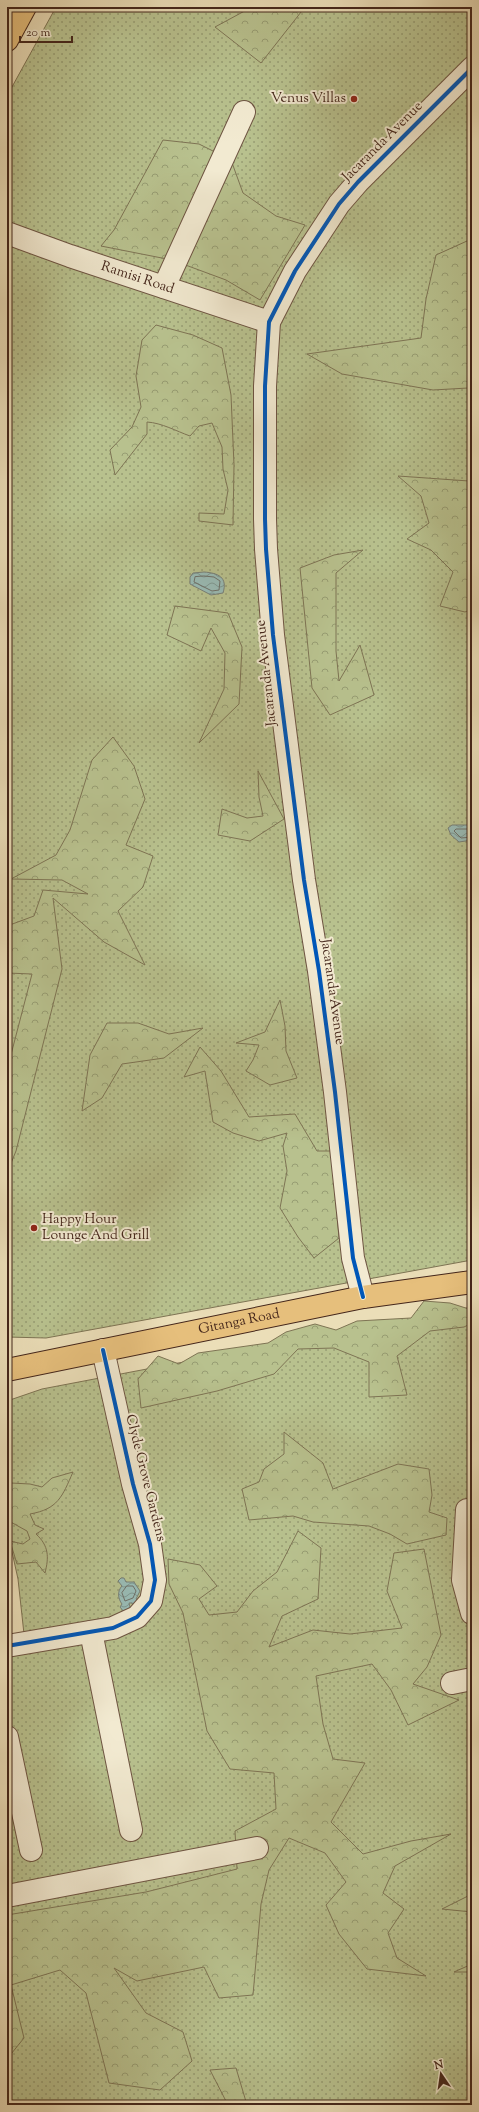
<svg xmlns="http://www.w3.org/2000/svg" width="479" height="2112" font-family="'Sorts Mill Goudy',serif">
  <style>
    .green { fill: url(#green-dots); stroke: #7e7454 }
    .forest { fill: url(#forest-crowns); stroke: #7e7454 }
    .water { fill: url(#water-waves); stroke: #777f77 }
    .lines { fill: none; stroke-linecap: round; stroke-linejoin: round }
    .shore { stroke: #6e7068; stroke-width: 1 }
    .minor-casing { stroke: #6e5442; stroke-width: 24 }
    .major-casing { stroke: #44261b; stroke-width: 24 }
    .minor { stroke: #f2ead1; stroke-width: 22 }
    .major { stroke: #e6bf7c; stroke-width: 22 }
    .cycleway-casing { stroke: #f2ead1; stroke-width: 6 }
    .cycleway { stroke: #0057b8; stroke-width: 4 }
    .poi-dot { fill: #8f2418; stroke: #f2ead1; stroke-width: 1.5 }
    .labels { text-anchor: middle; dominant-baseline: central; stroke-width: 4; stroke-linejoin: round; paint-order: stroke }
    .poi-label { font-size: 14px; fill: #44261b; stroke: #f2ead1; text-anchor: end }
    .street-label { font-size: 14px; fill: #44261b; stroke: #f2ead1 }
  </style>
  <defs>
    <pattern id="green-dots" width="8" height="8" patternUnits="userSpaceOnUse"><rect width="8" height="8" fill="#b8c18e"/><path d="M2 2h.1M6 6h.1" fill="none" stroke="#979d73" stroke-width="1.8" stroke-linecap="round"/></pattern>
    <pattern id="forest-crowns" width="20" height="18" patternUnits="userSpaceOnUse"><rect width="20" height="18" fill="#b8c18e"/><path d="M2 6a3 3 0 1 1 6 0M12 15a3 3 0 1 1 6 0" fill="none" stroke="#979d73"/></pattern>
    <pattern id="water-waves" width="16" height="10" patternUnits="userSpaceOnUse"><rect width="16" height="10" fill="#99bbb5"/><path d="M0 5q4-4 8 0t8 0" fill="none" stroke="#7e9892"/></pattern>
  </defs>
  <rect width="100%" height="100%" fill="#ebdeb8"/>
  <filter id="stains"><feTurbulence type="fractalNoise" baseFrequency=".005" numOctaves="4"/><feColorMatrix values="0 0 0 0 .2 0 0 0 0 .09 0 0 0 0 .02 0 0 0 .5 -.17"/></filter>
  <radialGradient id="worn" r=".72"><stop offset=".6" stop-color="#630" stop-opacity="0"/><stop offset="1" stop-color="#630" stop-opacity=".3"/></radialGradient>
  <g class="green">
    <polygon points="56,7 472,7 472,1260 46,1338 7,1337 7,96"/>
    <polygon points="472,1307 472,2105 7,2105 7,1638 24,1634 18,1579 7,1529 7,1401 42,1389"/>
  </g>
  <g class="forest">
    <polygon points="252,7 305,7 261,63 215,27"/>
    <polygon points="163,140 199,144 231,160 243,193 276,216 305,225 260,300 226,280 172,260 101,246 114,230"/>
    <polygon points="467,241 472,242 472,345 468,388 433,390 342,374 307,354 421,338 426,299 436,255"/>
    <path d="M156 325 193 335 222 348 231 395 234 465 233 525 199 521V513L224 514 228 490 223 469 222 447 212 423 199 426 190 436C176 431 162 423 147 422V434L115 475 110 450 132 427 141 407 136 376 142 340Z"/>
    <polygon points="398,476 469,481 472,486 472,609 465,612 440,606 453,572 431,550 407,539 429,523 421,496"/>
    <polygon points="363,550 336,573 336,651 339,681 360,645 374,695 330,715 312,688 300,568 334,555"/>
    <polygon points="175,606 228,613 242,647 239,704 199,743 224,689 225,653 211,628 201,651 167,635"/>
    <polygon points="113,737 134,766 145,799 126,845 153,856 143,887 118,911 145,965 104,942 53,898 62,969 16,1151 7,1173 7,1070 32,974 7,973 7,926 34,916 43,890 88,894 62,880 11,879 56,855 70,830 92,760"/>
    <polygon points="258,771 284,819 250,841 218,835 222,809 247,818 263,816 259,797"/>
    <polygon points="280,1000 285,1026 286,1051 297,1078 270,1085 246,1071 253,1060 259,1045 236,1043 265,1032"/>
    <polygon points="107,1023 138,1023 169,1034 203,1028 164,1058 122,1064 102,1098 82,1111 90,1055"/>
    <polygon points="200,1047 221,1071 249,1117 295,1114 317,1151 331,1151 339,1238 314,1258 298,1237 280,1208 287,1171 283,1146 287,1133 259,1141 233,1133 213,1122 205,1071 184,1077"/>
    <polygon points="424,1301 450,1303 472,1310 472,1323 464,1327 430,1331 397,1356 407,1395 369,1397 369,1362 334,1348 298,1349 274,1374 217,1391 141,1408 138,1379 158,1356 179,1364 198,1353 268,1343 286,1332 315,1324 336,1330 357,1321 411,1318"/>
    <polygon points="284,1432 323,1463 333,1489 398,1464 429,1469 432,1495 429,1512 447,1518 446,1535 407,1544 390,1534 369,1526 313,1522 293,1516 249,1520 242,1489 259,1482 264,1469 284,1454"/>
    <path d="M73 1472C62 1497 58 1509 30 1514L35 1525 44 1529 36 1534C49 1546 49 1557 45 1573L36 1562 17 1564 10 1541 23 1544 30 1539 27 1531 7 1520V1496L11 1483 30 1484 42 1487 52 1478Z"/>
    <polygon points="298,1531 321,1548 318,1599 282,1616 269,1647 313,1630 350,1634 402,1628 387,1591 394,1553 424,1549 441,1635 427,1667 413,1684 459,1700 408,1725 391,1690 372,1664 316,1676 323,1724 333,1759 365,1763 331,1822 363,1854 411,1841 451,1834 395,1866 383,1893 404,1909 388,1933 397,1958 426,1976 367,1969 339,1934 326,1905 346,1882 325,1853 289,1838 269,1870 261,1904 253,1995 219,1998 204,1967 137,1981 114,1968 146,2013 183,2032 192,2061 160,2090 109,2083 86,1993 60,1970 11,1985 24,2038 7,2059 7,1915 146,1892 237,1869 235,1831 276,1809 274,1773 230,1769 207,1731 183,1613 169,1584 168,1559 200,1565 217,1586 199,1599 209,1615 237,1612 253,1591 277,1572"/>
    <polygon points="472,1894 472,1912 442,1909"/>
    <polygon points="472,1964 472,1972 454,1972"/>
    <polygon points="236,2068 247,2105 228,2105 210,2070"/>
  </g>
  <g class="water">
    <path d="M204 572C218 573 228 577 223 593L211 595 190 584V577L193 573Z"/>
    <polygon points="452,825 472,825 472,840 459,842 451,835 448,828"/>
    <path d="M121 1578H124L126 1582H134L140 1591 136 1599 138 1600 133 1606 132 1603H129L130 1607 129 1610 124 1612 120 1607 122 1604C118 1599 117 1591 122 1586L118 1581Z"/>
  </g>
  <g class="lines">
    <g class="shore">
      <polygon points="204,576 214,577 220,581 219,590 212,591 194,582 195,577"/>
      <polyline points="472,829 456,829 454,831 461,838 472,837"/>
      <polygon points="127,1586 133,1586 136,1591 133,1598 125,1601 122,1593"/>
    </g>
    <g class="minor-casing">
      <g id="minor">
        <path id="s1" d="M7 233 70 256 269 322"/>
        <polyline points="164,287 244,112"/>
        <polyline points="363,1297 353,1258 335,1092 319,971 304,880 273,635 266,549 265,519 265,386 269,322 295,271 339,204 358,182 472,68"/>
        <polyline points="467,1510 463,1580 472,1613"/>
        <polyline points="91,1632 131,1830"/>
        <polyline points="7,1646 113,1628 137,1617 151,1601 155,1580 150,1544 133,1484 103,1350"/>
        <polyline points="452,1683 472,1679"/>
        <polyline points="7,1737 31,1850"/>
        <polyline points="7,1896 257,1848"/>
      </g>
    </g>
    <g class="major-casing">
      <g id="major">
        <polyline points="7,40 25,7"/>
        <path id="s2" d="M7 1370 363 1297 472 1282"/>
      </g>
    </g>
    <use href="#minor" class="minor"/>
    <use href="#major" class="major"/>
    <g class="cycleway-casing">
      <g id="cycleway">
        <polyline points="363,1297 353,1258 335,1092 319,971 304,880 273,635 266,549 265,519 265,386 269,322 295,271 339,204 358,182 472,68"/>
        <polyline points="7,1646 113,1628 137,1617 151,1601 155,1580 150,1544 133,1484 103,1350"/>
      </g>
    </g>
    <use href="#cycleway" class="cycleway"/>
  </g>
  <g class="poi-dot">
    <circle cx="354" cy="99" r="4"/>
    <circle cx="34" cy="1228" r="4"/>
  </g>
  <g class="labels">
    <g class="poi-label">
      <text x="346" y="99">Venus Villas</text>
      <text x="42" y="1220" text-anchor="start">Happy Hour<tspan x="42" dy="16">Lounge And Grill</tspan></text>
    </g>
    <g class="street-label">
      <text transform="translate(383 142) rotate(-45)">Jacaranda Avenue</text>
      <text stroke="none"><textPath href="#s1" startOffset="138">Ramisi Road</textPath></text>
      <text transform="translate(267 673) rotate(-96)">Jacaranda Avenue</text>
      <text transform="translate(332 992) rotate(82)">Jacaranda Avenue</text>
      <text stroke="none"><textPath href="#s2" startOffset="237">Gitanga Road</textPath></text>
      <text transform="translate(145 1478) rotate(76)">Clyde Grove Gardens</text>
    </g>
  </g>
  <rect width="479" height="2112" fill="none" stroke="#ebdeb8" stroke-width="24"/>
  <rect x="8" y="8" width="463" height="2096" fill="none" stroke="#44261b" stroke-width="2"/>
  <rect x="12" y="12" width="455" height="2088" fill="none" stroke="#44261b"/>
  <g transform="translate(441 2074) rotate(347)" stroke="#f2ead1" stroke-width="3" paint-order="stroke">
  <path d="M0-3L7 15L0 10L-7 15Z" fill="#44261b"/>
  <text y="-6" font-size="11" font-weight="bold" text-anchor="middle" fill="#44261b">N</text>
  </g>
  <path d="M20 36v6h52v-6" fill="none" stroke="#44261b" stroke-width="2"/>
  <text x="26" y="36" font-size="12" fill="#44261b" stroke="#f2ead1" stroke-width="3" paint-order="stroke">20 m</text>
  <rect width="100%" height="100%" filter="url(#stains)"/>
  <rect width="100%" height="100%" fill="url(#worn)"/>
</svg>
